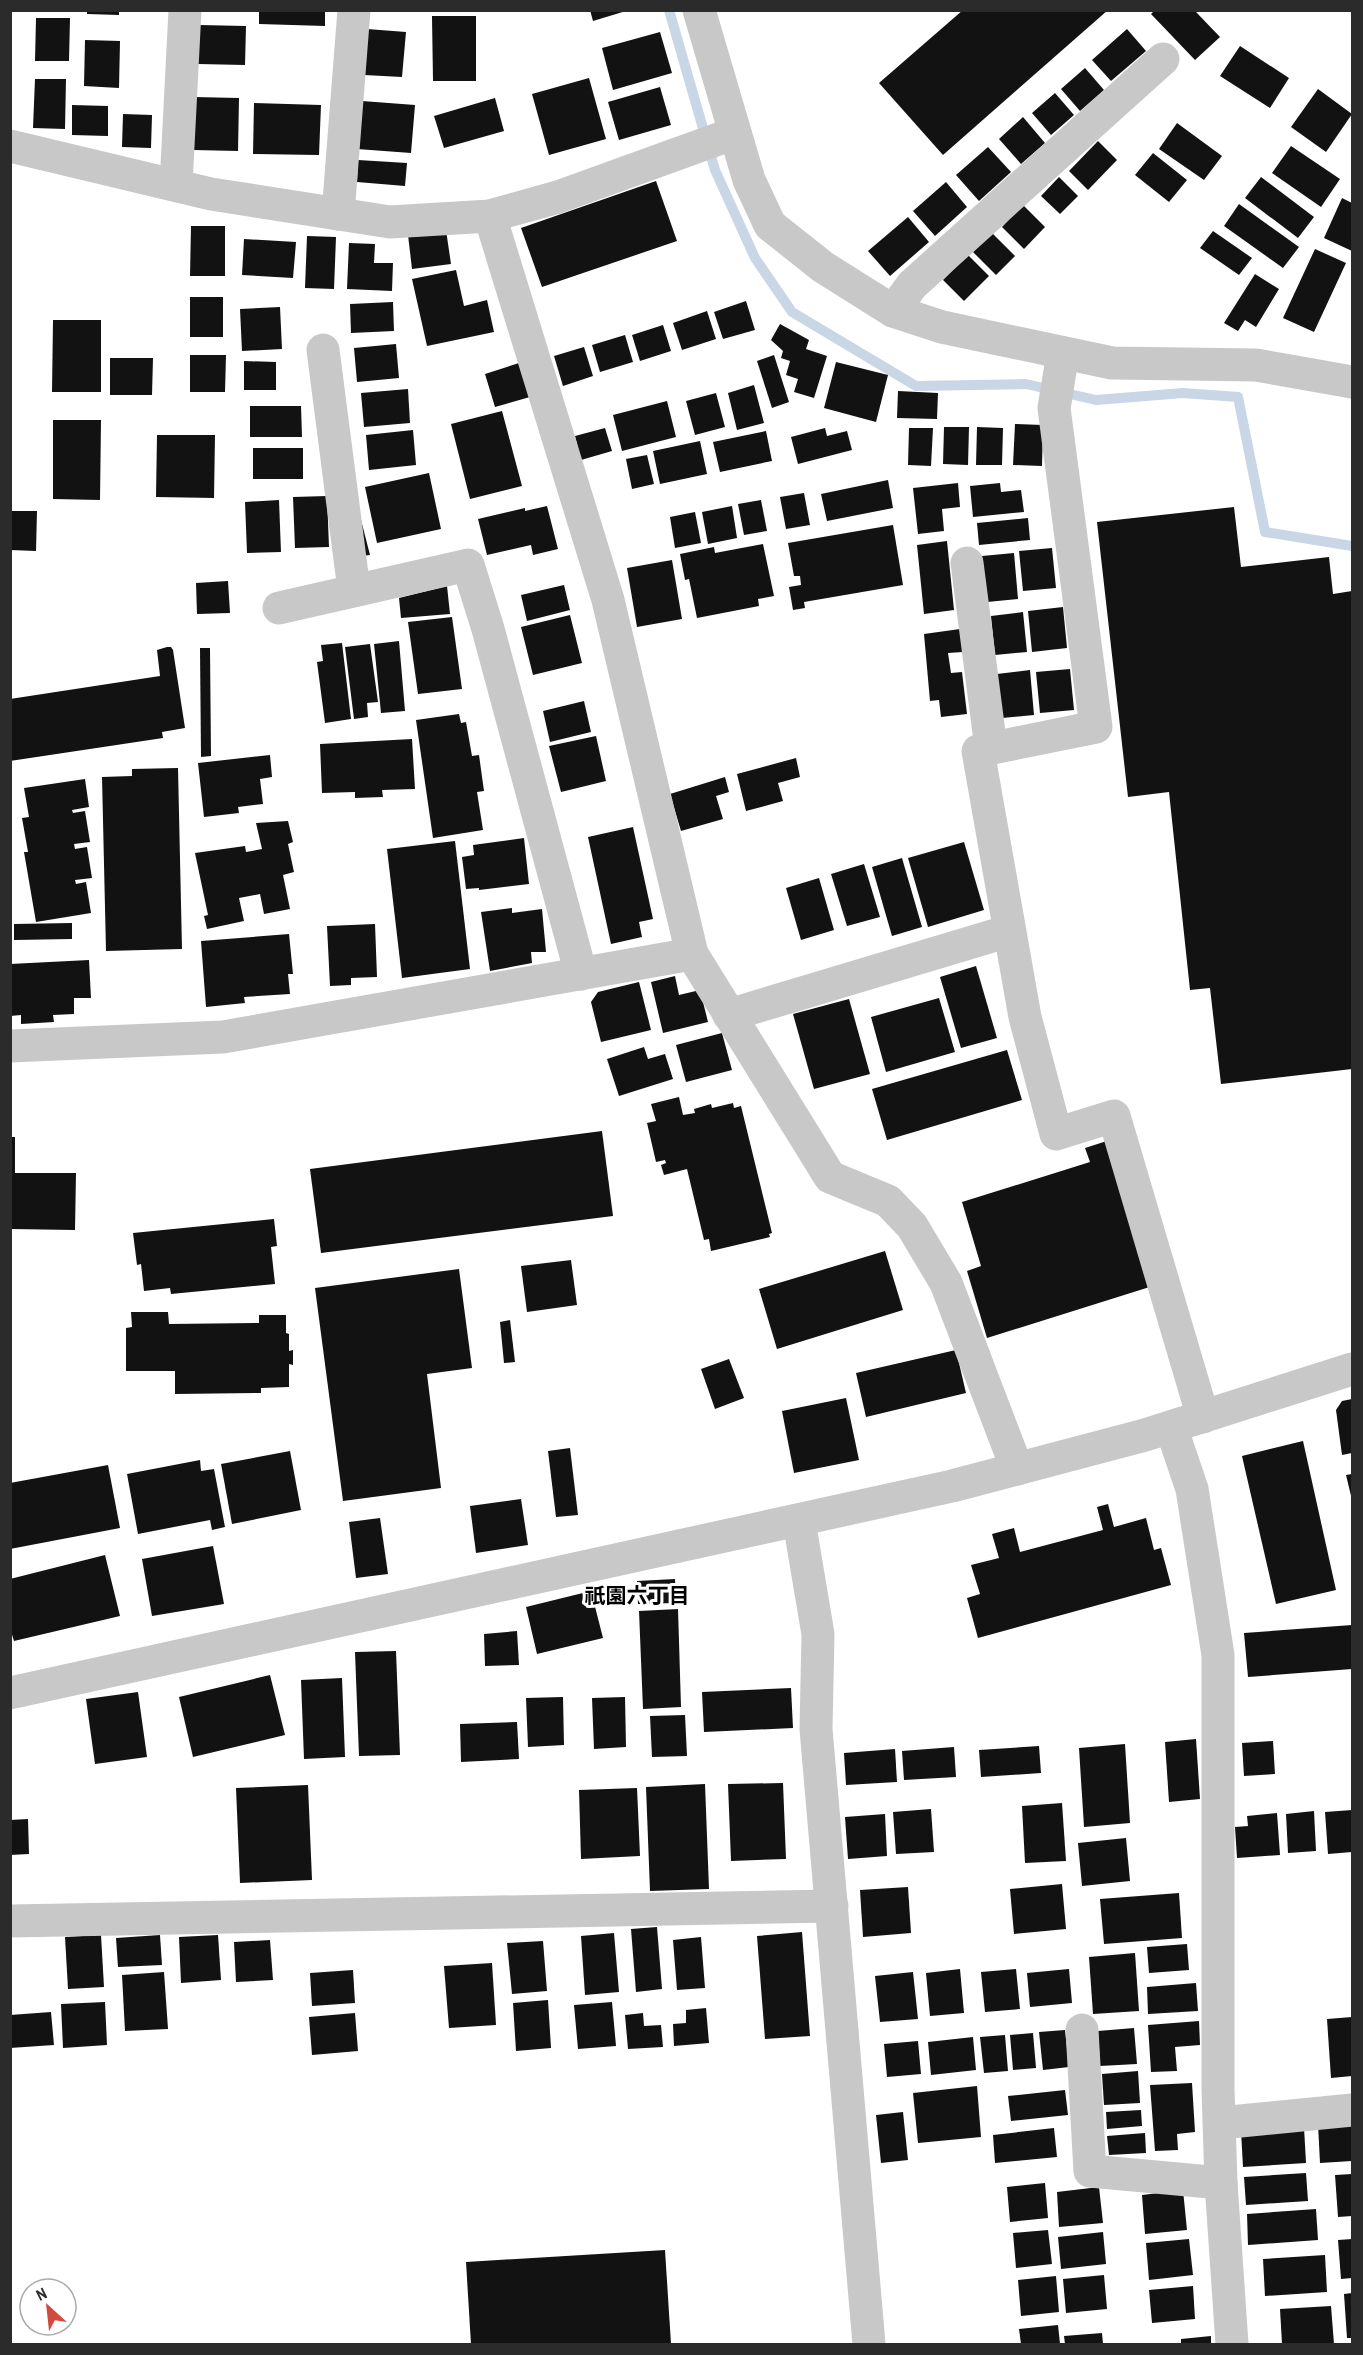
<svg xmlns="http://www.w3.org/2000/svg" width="1363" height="2355" font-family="'Archivo Narrow','Noto Sans JP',sans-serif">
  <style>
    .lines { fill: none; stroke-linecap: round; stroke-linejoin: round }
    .stream { stroke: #c8d6e6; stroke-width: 10 }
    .building { fill: #121212 }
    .minor { stroke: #c8c8c8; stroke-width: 33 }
    .labels { text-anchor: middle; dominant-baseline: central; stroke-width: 6; stroke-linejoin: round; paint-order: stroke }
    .neighbourhood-label { font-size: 21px; font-weight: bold; fill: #000; stroke: #fff }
  </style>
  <rect width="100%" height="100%" fill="#fff"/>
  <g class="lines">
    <polyline class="stream" points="669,10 715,170 755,258 792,312 916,386 1026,384 1096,400 1183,393 1238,397 1265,532 1352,546"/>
  </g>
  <g class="building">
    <polygon points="87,10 119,10 119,15 87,14"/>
    <polygon points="259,10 325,10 325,26 259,24"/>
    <polygon points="590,10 626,10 626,11 593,21"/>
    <polygon points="963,10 1108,10 943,155 879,83"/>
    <polygon points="1155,10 1198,10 1196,12 1220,37 1195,60 1151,14"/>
    <polygon points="432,16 476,16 476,81 433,81"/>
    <polygon points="36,18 70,18 69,61 35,61"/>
    <polygon points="199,25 246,26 245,65 198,64"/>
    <polygon points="367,29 406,32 402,77 364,75"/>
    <polygon points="1127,29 1146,51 1111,81 1092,60"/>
    <polygon points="660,32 672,73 613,90 602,48"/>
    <polygon points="85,40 120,41 119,88 84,86"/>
    <polygon points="1240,46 1289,78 1270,108 1220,76"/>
    <polygon points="1085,68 1104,90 1080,111 1061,89"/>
    <polygon points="589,78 606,139 549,155 532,94"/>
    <polygon points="35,79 66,79 65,129 33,128"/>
    <polygon points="660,87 671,125 619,140 608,102"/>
    <polygon points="1318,89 1352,114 1326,152 1291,127"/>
    <polygon points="1055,93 1074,115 1051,135 1032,113"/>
    <polygon points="194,97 239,98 238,151 193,150"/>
    <polygon points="495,98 504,131 444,148 434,116"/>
    <polygon points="362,101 415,105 411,153 357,149"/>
    <polygon points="254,103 321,105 319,155 253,154"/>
    <polygon points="72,105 108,106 108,136 72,135"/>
    <polygon points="123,114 152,115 151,148 122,147"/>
    <polygon points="1023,117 1045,143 1021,164 999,139"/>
    <polygon points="1177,123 1222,156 1204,180 1159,149"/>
    <polygon points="1098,141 1117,160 1088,190 1069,171"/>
    <polygon points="1291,146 1340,179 1321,207 1272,173"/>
    <polygon points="988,147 1011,172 979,201 956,175"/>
    <polygon points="1153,153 1187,180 1169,202 1135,175"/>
    <polygon points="358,160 407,163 405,186 357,182"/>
    <polygon points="1059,177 1078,196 1060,214 1041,196"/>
    <polygon points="1261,177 1314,217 1298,238 1245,198"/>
    <polygon points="656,181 677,241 542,287 521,228"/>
    <polygon points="946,182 967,207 935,236 913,211"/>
    <polygon points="1342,198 1352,203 1352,251 1324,238"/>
    <polygon points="1239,204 1299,247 1283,268 1224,226"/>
    <polygon points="1023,205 1045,227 1024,249 1002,227"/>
    <polygon points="908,217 929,242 890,276 868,251"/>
    <polygon points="191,226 225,226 225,276 190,276"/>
    <polygon points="446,230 451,264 412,269 408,235"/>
    <polygon points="1213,231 1252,258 1239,275 1200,248"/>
    <polygon points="992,233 1015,256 996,275 973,252"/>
    <polygon points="307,236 336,237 334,289 305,288"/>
    <polygon points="244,239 296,242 293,278 242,275"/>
    <polygon points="349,243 375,244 374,263 393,263 392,291 347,289"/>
    <polygon points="1315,249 1346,263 1314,332 1283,318"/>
    <polygon points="968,255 989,276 964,301 943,280"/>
    <polygon points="456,270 464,306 487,300 494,332 427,346 412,279"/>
    <polygon points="1255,274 1279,289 1256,327 1245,320 1238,331 1224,323"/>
    <rect x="190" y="297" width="33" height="40"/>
    <polygon points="746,301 755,330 723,339 714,312"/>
    <polygon points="393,302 394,331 351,333 350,304"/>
    <polygon points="280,307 282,349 242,351 240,309"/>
    <polygon points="707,311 716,339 682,350 673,323"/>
    <polygon points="53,320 101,320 101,392 52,392"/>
    <polygon points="780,324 809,340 806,349 827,356 814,398 794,392 798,379 786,375 790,361 781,358 783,351 771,340"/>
    <polygon points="663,325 671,351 640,361 632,335"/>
    <polygon points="625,335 633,362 600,372 592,345"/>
    <polygon points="396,344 399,378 357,382 354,348"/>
    <polygon points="584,347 593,376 563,386 554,356"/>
    <polygon points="190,355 226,355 225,392 190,392"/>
    <polygon points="774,355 789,402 772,408 757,361"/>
    <polygon points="110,358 153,358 152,395 110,395"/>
    <polygon points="244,361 276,362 276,390 244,390"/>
    <polygon points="836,362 888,375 876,422 824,408"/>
    <polygon points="519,363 530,397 495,407 485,374"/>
    <polygon points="754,385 764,423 737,430 728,393"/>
    <polygon points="408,389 410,423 364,427 361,393"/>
    <polygon points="898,391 938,393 937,419 897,418"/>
    <polygon points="716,393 725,427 695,435 686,401"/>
    <polygon points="667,401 676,437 622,451 613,415"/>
    <polygon points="250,406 301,406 302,437 250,437"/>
    <polygon points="502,411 522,486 470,499 451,424"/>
    <polygon points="53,420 101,420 100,500 53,499"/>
    <polygon points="1015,424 1043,425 1042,466 1013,465"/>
    <polygon points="944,427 969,427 968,465 943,464"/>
    <polygon points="977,427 1003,428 1002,465 976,465"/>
    <polygon points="605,428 612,451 581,460 575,436"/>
    <polygon points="825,428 827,436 847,431 852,450 798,464 791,437"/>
    <polygon points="909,428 933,428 931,466 908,465"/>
    <polygon points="413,430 416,465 369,470 366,435"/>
    <polygon points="766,431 772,461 720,472 713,442"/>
    <polygon points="157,435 215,435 214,498 156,497"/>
    <polygon points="700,441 707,474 660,484 653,451"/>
    <rect x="253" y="448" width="50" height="31"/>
    <polygon points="647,455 654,484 632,489 626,459"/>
    <polygon points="429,473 441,529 377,543 365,487"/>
    <polygon points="888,480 893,508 827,521 821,494"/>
    <polygon points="958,483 960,507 942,509 944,531 918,534 913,488"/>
    <polygon points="1000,483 1001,492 1021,490 1024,512 973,517 970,486"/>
    <polygon points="804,493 810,525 786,529 780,497"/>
    <polygon points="327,496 329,547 295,548 293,497"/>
    <polygon points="279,500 281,552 247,553 245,502"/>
    <polygon points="761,500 767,531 744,535 738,504"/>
    <polygon points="547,506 558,549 533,555 531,545 487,555 478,519 525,508 525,511"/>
    <polygon points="732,506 737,538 708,544 702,512"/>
    <polygon points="1234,507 1241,567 1329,557 1333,594 1352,591 1352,1069 1221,1084 1210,988 1190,990 1169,792 1128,797 1097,522"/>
    <polygon points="10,511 37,511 36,551 10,550"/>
    <polygon points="359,512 370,555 361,556"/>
    <polygon points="695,512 701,543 675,548 670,517"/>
    <polygon points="1028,518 1030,540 979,545 977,523"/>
    <polygon points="893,525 903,585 804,602 805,608 793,610 789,587 801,585 800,576 794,576 788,543"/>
    <polygon points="947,541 954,610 924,614 917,545"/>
    <polygon points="763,544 774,596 758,599 759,606 697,618 689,579 685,580 680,554 714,547 715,553"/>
    <polygon points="1052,548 1056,588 1023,591 1019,551"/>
    <polygon points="1014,553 1018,599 987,602 982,556"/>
    <polygon points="672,560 682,619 637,627 627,568"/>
    <polygon points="228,581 230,613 197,614 196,583"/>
    <polygon points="564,585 570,610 527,621 521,595"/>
    <polygon points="447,586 450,614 401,618 399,598"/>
    <polygon points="1063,607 1067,648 1032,652 1028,611"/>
    <polygon points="1023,612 1027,652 995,655 991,616"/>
    <polygon points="570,615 582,663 533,675 521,627"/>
    <polygon points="452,617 462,689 418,694 408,622"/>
    <polygon points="960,629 963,652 948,653 951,673 962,672 967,714 941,717 939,700 930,701 924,634"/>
    <polygon points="399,641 405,711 381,713 374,644"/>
    <polygon points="342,643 351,719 325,723 317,662 323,661 321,645"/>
    <polygon points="370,644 378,702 367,703 368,717 354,719 345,647"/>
    <polygon points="167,647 171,647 173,650 185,728 162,732 163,738 10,761 10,699 160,676 157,650"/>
    <polygon points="200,648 210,648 211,756 201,757"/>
    <polygon points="1070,669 1074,710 1040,713 1036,672"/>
    <polygon points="1030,670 1034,715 1002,718 997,674"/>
    <polygon points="584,701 591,732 550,742 543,711"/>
    <polygon points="459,714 461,723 466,722 472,756 479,755 484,791 477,792 483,830 433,838 416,720"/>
    <polygon points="596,736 606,781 561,792 549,746"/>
    <polygon points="412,739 415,789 382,790 383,797 355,798 355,792 322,793 320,744"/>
    <polygon points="270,755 272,777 260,779 263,804 238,807 239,813 204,817 198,763"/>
    <polygon points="796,758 800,777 778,783 783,801 746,811 737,774"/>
    <polygon points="178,768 182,949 106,951 102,777 132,776 132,769"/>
    <polygon points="725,777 729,792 716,796 723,819 681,831 670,794"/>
    <polygon points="85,779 89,807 72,810 73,813 85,811 90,842 74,844 75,849 87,847 92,878 75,880 76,884 86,882 91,913 36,922 24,852 28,852 22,818 29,817 24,788"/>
    <polygon points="288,821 293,842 288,844 294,872 283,875 290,909 264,914 260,894 239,898 244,921 207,929 204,916 208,915 195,853 245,846 246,852 262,849 256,823"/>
    <polygon points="633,827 653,919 639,922 642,937 611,944 588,837"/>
    <polygon points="524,838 529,884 479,890 479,888 466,889 462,857 474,855 473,845"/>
    <polygon points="455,841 470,969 402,978 387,849"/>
    <polygon points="964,842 984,910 928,927 908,858"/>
    <polygon points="902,858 922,927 892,936 872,867"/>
    <polygon points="864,864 880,917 847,926 831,874"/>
    <polygon points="819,878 834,930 801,940 786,888"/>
    <polygon points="512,908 512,913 542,909 546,952 531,952 532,963 490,971 481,912"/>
    <polygon points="72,923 72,939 14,940 14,924"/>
    <polygon points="375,924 377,977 351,978 351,985 330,986 327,926"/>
    <polygon points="289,934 293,974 288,974 290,994 244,997 245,1003 206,1007 201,941"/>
    <polygon points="89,960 91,998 74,998 74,1014 53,1015 54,1022 21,1024 21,1015 10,1016 10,964"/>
    <polygon points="976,966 997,1038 961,1048 940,977"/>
    <polygon points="675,976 679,995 700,990 708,1022 663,1033 651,982"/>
    <polygon points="639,982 651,1030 601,1042 591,1002 598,992"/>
    <polygon points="939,998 955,1052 886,1072 871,1017"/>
    <polygon points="849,999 870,1074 814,1089 793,1014"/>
    <polygon points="722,1033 732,1070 686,1082 676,1045"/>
    <polygon points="644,1047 648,1059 665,1054 673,1079 619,1096 607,1059"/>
    <polygon points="1007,1050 1022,1100 887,1140 872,1089"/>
    <polygon points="679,1097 683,1115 695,1113 694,1109 711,1104 712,1108 733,1103 734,1108 741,1106 772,1233 769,1234 770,1237 711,1251 709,1239 704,1240 687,1169 664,1175 661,1165 666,1163 665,1160 656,1162 647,1123 656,1121 651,1104"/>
    <polygon points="602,1131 613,1216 321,1253 310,1169"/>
    <polygon points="10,1137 15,1137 15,1173 76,1173 75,1230 10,1229"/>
    <polygon points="1110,1140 1156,1285 987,1338 967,1271 981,1266 962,1202 1090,1162 1085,1148"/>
    <polygon points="274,1219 277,1246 271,1247 275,1284 171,1294 170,1288 144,1291 141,1264 137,1265 133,1233"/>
    <polygon points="885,1251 903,1310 777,1349 759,1289"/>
    <polygon points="571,1260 577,1305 527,1312 521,1266"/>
    <polygon points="459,1269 472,1368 427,1374 441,1488 343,1501 315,1288"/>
    <polygon points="131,1312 168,1312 169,1324 259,1323 259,1315 286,1315 286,1333 289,1334 289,1351 293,1350 293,1365 289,1364 289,1387 261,1388 261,1393 175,1394 175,1371 126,1371 126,1328 132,1327"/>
    <polygon points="510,1320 515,1362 504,1363 500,1322"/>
    <polygon points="956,1350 966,1393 866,1417 856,1373"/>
    <polygon points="729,1359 744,1398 715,1409 701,1369"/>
    <polygon points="846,1398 859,1460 794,1473 782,1411"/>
    <polygon points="1352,1399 1352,1453 1342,1455 1336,1410 1342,1401"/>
    <polygon points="1303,1441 1336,1590 1276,1604 1242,1456"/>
    <polygon points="570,1448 578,1515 556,1517 548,1451"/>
    <polygon points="290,1451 301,1510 232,1524 221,1464"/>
    <polygon points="200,1460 201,1471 214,1469 225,1527 212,1530 210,1520 138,1534 127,1474"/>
    <polygon points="108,1465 120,1528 10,1549 10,1483"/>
    <polygon points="1352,1474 1352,1500 1346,1475"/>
    <polygon points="521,1499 528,1545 476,1553 470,1506"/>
    <polygon points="1108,1504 1114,1527 1146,1518 1154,1550 1161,1548 1171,1585 978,1638 967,1598 980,1594 971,1565 999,1558 992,1534 1014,1528 1020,1552 1103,1530 1097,1507"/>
    <polygon points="380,1518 388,1574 356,1578 349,1522"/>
    <polygon points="213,1546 224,1604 152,1616 142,1559"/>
    <polygon points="105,1555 120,1616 14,1641 10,1628 10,1579"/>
    <polygon points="675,1579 676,1603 638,1604 637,1581"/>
    <polygon points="591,1591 603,1638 537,1654 526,1607"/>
    <polygon points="678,1609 681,1707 643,1709 639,1611"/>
    <polygon points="1352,1625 1352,1669 1248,1677 1244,1633"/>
    <polygon points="517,1631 519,1665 485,1666 484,1634"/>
    <polygon points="396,1651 400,1755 359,1756 355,1652"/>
    <polygon points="270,1675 285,1735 193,1757 179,1697"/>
    <polygon points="342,1678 345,1757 304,1759 301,1680"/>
    <polygon points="791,1688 793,1728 704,1732 702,1692"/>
    <polygon points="138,1692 147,1757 95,1764 86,1699"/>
    <polygon points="563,1697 564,1745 528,1747 526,1698"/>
    <polygon points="625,1697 626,1747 594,1749 592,1698"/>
    <polygon points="685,1715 687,1756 652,1757 650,1716"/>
    <polygon points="517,1722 519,1759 461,1762 460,1724"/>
    <polygon points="1196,1739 1200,1799 1169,1802 1165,1742"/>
    <polygon points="1273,1741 1275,1774 1244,1776 1242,1743"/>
    <polygon points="1125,1744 1130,1823 1084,1827 1079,1748"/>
    <polygon points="1039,1746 1041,1773 981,1777 979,1750"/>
    <polygon points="954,1747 956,1777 904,1780 902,1751"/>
    <polygon points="895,1749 897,1782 846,1785 844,1753"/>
    <polygon points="783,1783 786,1859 731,1861 728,1784"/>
    <polygon points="705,1784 709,1889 650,1891 646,1787"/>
    <polygon points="308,1785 312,1880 240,1883 236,1788"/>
    <polygon points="637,1788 640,1856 581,1859 579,1790"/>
    <polygon points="1062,1803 1066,1861 1025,1863 1022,1806"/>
    <polygon points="931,1809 934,1852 896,1854 893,1812"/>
    <polygon points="1352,1810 1352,1852 1328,1854 1325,1812"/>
    <polygon points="1314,1811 1316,1851 1288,1853 1286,1814"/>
    <polygon points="1277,1813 1280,1855 1237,1858 1235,1827 1248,1826 1247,1816"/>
    <polygon points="885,1814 887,1856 848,1859 845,1817"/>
    <polygon points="28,1819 29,1854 10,1855 10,1820"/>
    <polygon points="1126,1838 1130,1881 1082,1886 1078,1843"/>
    <polygon points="1062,1884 1066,1929 1014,1934 1010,1889"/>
    <polygon points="908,1887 911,1933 863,1937 860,1890"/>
    <polygon points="1179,1893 1182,1938 1104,1944 1100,1899"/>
    <polygon points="657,1927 662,1989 636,1992 631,1929"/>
    <polygon points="802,1932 810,2036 765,2039 757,1936"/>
    <polygon points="614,1933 619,1992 585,1995 581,1936"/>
    <polygon points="101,1935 104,1987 68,1989 65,1937"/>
    <polygon points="160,1935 162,1965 118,1967 116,1938"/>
    <polygon points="218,1935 221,1980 181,1983 179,1937"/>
    <polygon points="701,1937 705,1988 677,1990 673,1940"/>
    <polygon points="270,1940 273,1980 236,1982 234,1942"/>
    <polygon points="543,1941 547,1991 512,1994 507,1943"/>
    <polygon points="1187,1944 1189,1970 1149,1973 1147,1947"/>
    <polygon points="1135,1953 1139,2011 1093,2014 1089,1957"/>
    <polygon points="492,1963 496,2025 449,2028 444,1966"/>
    <polygon points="960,1969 964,2013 930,2016 926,1973"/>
    <polygon points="1016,1969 1020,2009 985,2012 981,1972"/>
    <polygon points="1069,1969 1072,2003 1030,2007 1027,1973"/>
    <polygon points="353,1970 355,2003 312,2006 310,1973"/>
    <polygon points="164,1972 168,2029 125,2031 122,1975"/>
    <polygon points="913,1972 918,2019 880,2022 875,1976"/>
    <polygon points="1196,1983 1198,2011 1148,2014 1147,1987"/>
    <polygon points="548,2000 551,2048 516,2051 513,2003"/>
    <polygon points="105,2002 107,2045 63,2048 61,2004"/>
    <polygon points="612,2002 616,2046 578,2049 574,2005"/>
    <polygon points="706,2008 709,2043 674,2046 673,2024 686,2023 686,2010"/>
    <polygon points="51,2012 54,2045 10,2048 10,2015"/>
    <polygon points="355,2013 358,2051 312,2055 309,2017"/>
    <polygon points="643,2013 644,2026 661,2025 663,2047 628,2049 625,2015"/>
    <polygon points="1352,2017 1352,2076 1331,2078 1327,2019"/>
    <polygon points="1199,2021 1200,2045 1175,2047 1177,2071 1151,2072 1148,2025"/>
    <polygon points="1134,2028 1137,2064 1100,2066 1098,2031"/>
    <polygon points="1065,2030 1069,2067 1043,2070 1039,2032"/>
    <polygon points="1033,2033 1036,2068 1013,2070 1010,2035"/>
    <polygon points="1005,2035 1008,2071 984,2073 980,2037"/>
    <polygon points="973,2037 976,2070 931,2075 928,2042"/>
    <polygon points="918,2041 921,2074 887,2077 884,2044"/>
    <polygon points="1138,2071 1140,2103 1104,2105 1102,2074"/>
    <polygon points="1192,2083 1195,2132 1177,2134 1178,2150 1155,2151 1150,2085"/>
    <polygon points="977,2086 981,2137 918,2143 913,2093"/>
    <polygon points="1065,2090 1068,2115 1011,2121 1008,2096"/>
    <polygon points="1141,2110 1142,2126 1107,2129 1106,2112"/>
    <polygon points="903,2112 908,2160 881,2163 876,2115"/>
    <polygon points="1352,2122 1352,2161 1320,2163 1318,2124"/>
    <polygon points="1304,2127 1306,2163 1243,2167 1241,2131"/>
    <polygon points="1054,2128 1057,2157 995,2163 993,2135"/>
    <polygon points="1145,2133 1146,2153 1109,2155 1107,2136"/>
    <polygon points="1306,2173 1308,2201 1246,2205 1244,2177"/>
    <polygon points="1352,2174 1352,2216 1338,2217 1335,2175"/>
    <polygon points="1045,2183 1048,2218 1010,2222 1007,2187"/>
    <polygon points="1099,2187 1103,2223 1059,2227 1057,2192"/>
    <polygon points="1183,2190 1187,2230 1145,2234 1142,2195"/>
    <polygon points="1316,2209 1318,2240 1248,2245 1247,2214"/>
    <polygon points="1048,2230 1052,2264 1016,2268 1013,2233"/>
    <polygon points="1103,2232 1106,2264 1061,2269 1058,2237"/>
    <polygon points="1189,2239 1193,2275 1149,2280 1146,2243"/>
    <polygon points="1352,2239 1352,2278 1341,2279 1338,2240"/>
    <polygon points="665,2250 671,2344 471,2344 466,2262"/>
    <polygon points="1325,2255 1327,2292 1265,2296 1263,2259"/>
    <polygon points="1104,2275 1107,2309 1066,2313 1063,2279"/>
    <polygon points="1056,2276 1059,2312 1021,2316 1018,2280"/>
    <polygon points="1193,2286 1195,2319 1152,2323 1149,2290"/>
    <polygon points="1352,2293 1352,2338 1347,2338 1344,2294"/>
    <polygon points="1331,2306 1334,2344 1282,2344 1280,2309"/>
    <polygon points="1058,2325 1060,2344 1021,2344 1019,2329"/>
    <polygon points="1102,2333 1103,2344 1065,2344 1064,2336"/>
    <polygon points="1211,2336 1211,2344 1181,2344 1181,2339"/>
  </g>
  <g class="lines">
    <g class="minor">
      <polyline points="699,10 749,180 770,225 823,267 893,311 942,327 1112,363 1256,365 1352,382"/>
      <polyline points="10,146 211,194 390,222 490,216 558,197 735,133"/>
      <polyline points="176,185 185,10"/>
      <polyline points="338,214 354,10"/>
      <polyline points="490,216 608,600 692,954 830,1177 888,1201 912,1226 946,1283 1017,1469"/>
      <polyline points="893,311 912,285 1163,59"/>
      <polyline points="323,350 354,590"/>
      <polyline points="1063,353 1054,408 1096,727 978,751 1025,1017 1056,1134 1114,1116 1203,1417"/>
      <polyline points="967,563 991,748"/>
      <polyline points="279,608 468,565 488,629 581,974"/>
      <polyline points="729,1015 1009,931"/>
      <polyline points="10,1046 223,1037 692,954"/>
      <polyline points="1171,1427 1192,1489 1218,1655 1218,2089 1221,2183 1232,2344"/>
      <polyline points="799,1521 818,1634 816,1729 869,2344"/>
      <polyline points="10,1693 952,1486 1145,1435 1352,1369"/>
      <polyline points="10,1921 832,1906"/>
      <polyline points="1082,2030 1090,2171 1221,2183"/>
      <polyline points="1220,2123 1352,2110"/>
    </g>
  </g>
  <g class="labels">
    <g class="neighbourhood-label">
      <text x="637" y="1595">祇園六丁目</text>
    </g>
  </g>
  <rect width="1363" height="2355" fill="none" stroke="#2b2b2b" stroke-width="24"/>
  <g transform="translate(48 2307) rotate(333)"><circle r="28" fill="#ffffff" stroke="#aaaaaa" stroke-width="1.5"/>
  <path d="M0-4.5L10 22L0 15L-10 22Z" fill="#d14a3f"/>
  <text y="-9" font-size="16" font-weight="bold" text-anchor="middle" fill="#2b2b2b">N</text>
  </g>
</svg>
